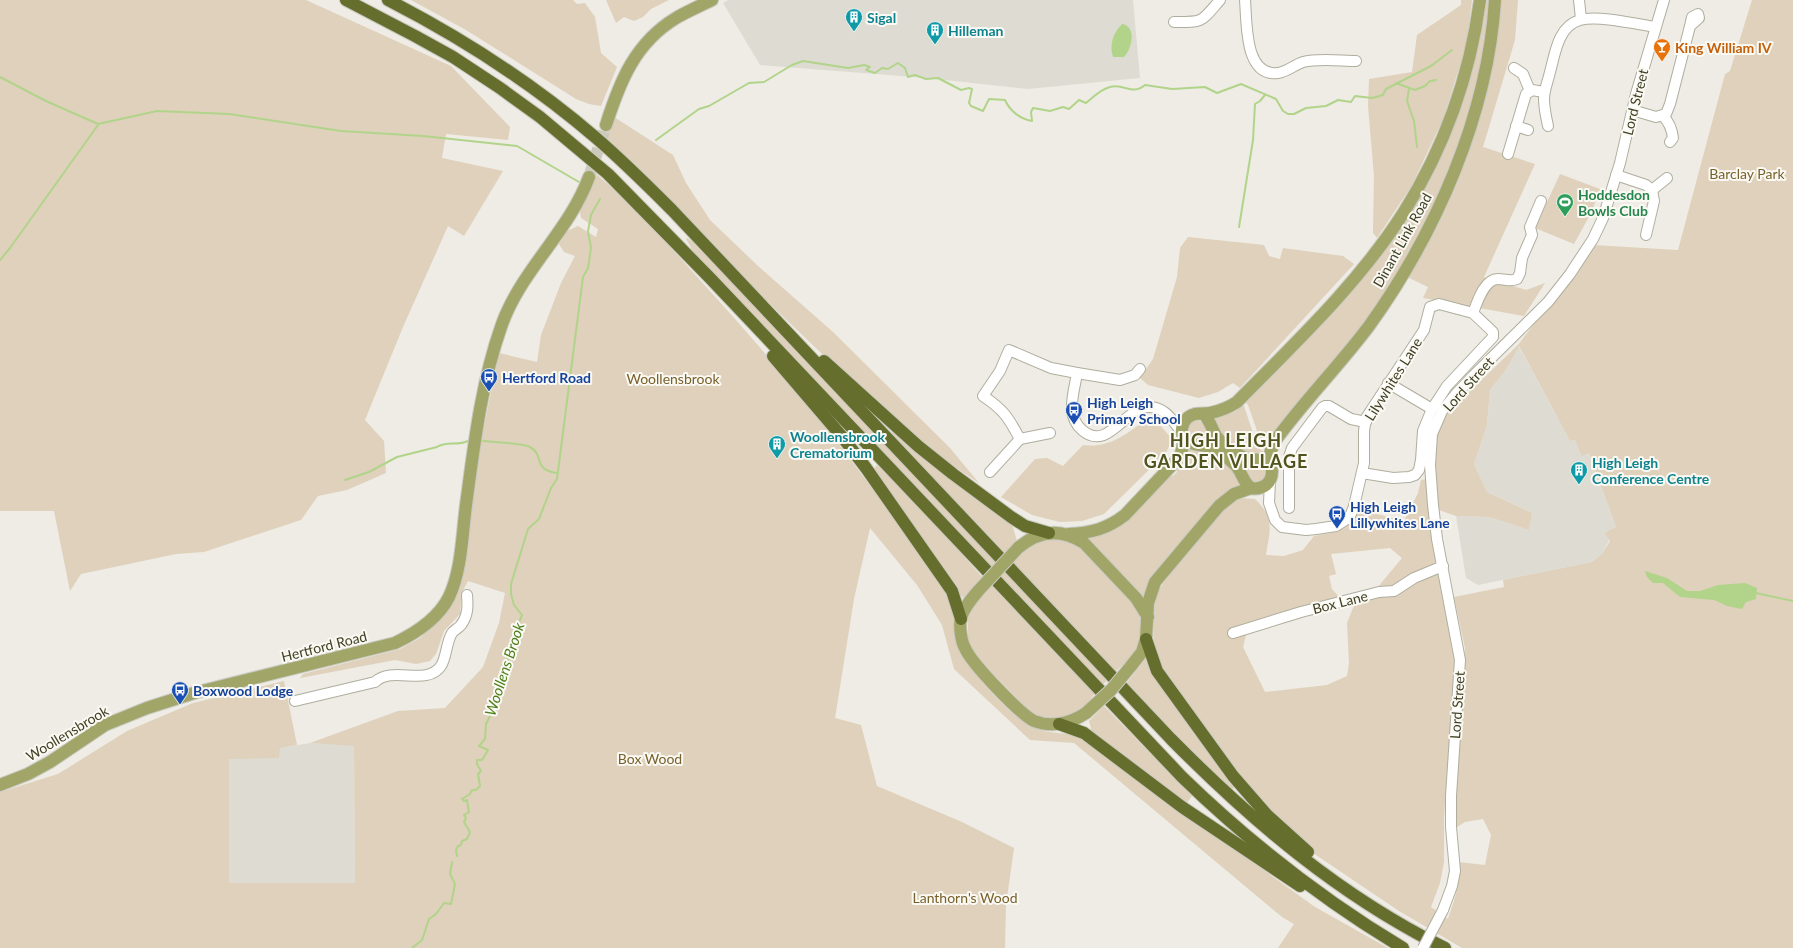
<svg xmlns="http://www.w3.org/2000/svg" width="1793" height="948" font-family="Lato,sans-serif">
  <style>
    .built { fill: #dedcd2 }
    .green { fill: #dfd1bc }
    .water { fill: #b1d48a }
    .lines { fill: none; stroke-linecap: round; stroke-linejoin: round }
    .stream { stroke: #b1d48a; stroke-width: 2 }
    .major-tunnel { stroke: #cbcabd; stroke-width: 12; stroke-dasharray: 12 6; stroke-linecap: butt }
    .minor-casing { stroke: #afae9e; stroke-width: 12 }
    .major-casing { stroke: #c9cac1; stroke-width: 14 }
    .highway-casing { stroke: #c9cac1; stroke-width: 14 }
    .minor { stroke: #fff; stroke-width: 10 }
    .major { stroke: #a1a567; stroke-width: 12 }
    .highway { stroke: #666e2d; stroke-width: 12 }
    .minor-bridge-casing { stroke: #afae9e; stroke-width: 12; stroke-linecap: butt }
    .major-bridge-casing { stroke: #c9cac1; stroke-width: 14; stroke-linecap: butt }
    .minor-bridge { stroke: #fff; stroke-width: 10 }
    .major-bridge { stroke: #a1a567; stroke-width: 12 }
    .labels { text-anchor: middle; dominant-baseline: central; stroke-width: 4; stroke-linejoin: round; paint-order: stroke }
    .culture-label { font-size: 14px; font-weight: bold; fill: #0d838f; stroke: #faf9f4; text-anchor: start }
    .food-label { font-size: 14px; font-weight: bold; fill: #c56008; stroke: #faf9f4; text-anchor: start }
    .street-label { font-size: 14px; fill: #3f4022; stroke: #faf9f4 }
    .park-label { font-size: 14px; fill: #79612b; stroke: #faf9f4 }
    .leisure-label { font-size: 14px; font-weight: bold; fill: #27864d; stroke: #faf9f4; text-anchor: start }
    .transit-label { font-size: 14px; font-weight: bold; fill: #164399; stroke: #faf9f4; text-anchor: start }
    .water-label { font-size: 15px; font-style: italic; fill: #4e7f1a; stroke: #faf9f4 }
    .district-label { font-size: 18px; font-weight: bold; letter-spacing: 1px; fill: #4f531d; stroke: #faf9f4 }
  </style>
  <rect width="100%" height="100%" fill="#eeece4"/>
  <g class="built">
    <polygon points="728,0 1133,0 1140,78 1028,89 927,78 760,65 723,3"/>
    <polygon points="1518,345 1570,441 1575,440 1589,453 1616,527 1602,554 1592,562 1478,585 1466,578 1456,516 1489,517 1529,530 1532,513 1487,492 1474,464 1487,425 1490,390 1505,371"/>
    <polygon points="310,743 354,745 355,883 229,883 229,758 278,758 280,748"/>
  </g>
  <g class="green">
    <polygon points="0,0 306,0 451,66 510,127 508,140 446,134 442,158 503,171 464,236 448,226 403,327 365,420 384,441 386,473 347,490 318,496 301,520 204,552 176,554 81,574 70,591 54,511 0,511"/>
    <polygon points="411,0 573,0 577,4 585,3 595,17 601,53 617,67 601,106 589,104 576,99 466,30"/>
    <polygon points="606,0 669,0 651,9 643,17 634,21 624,17 616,23"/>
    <polygon points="1461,0 1472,0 1467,42 1444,117 1412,185 1377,238 1373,233 1374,176 1368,106 1369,79 1412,72 1417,35 1461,5"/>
    <polygon points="1483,0 1492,0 1485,56 1456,154 1421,236 1373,313 1267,449 1263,448 1248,405 1244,400 1320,322 1421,190"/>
    <polygon points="1500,0 1518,0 1515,40 1483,147 1535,164 1484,277 1526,290 1545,283 1524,316 1423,298 1428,287 1407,277 1484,97 1498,35"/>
    <path d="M1752 0H1793V948H1462L1399 911 1313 853 1251 793 1157 664 1153 648 1155 596 1182 555 1226 505 1240 498 1255 499C1275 518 1270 530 1266 555L1284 556 1303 550 1314 536 1336 532 1349 523 1357 509 1404 521 1418 493 1421 480 1427 479 1436 559 1435 563 1396 586 1378 587 1402 558 1390 548 1331 554 1336 574 1329 576 1332 589 1340 598 1247 631 1243 647 1265 692 1327 685 1347 676 1349 663 1347 623 1355 603 1415 582 1438 571 1456 661 1444 817V862L1440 883 1431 907 1448 919C1455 898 1460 885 1458 862L1485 865 1491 835 1483 819 1465 822 1454 829 1453 805 1465 648 1454 597 1504 587 1503 580 1592 562 1602 554 1610 541 1605 533 1616 527 1589 453 1582 456 1575 440 1570 441 1519 346 1505 371 1490 390 1487 425 1474 464 1487 492 1532 513 1529 530 1489 517 1456 516 1439 510 1432 453 1437 429 1447 413 1518 345 1593 245 1678 250 1725 74 1730 71Z"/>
    <polygon points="611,115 673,155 686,183 710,220 757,265 833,332 950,448 979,483 919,443 848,379 742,277 605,139"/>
    <path d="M596 174 634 207 736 320 807 402 886 507 951 598C955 614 955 635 959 649 963 663 1002 705 1014 714 1022 721 1031 726 1041 730 1052 734 1065 732 1077 736L1315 907 1388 948H1278L1294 924 1282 917 1074 743 1030 740 954 669 942 625 917 585 870 528 854 599 835 718 861 725 877 786 962 822 1014 848 1006 905 1005 948H0V792L58 774 127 731 193 703 284 681 297 745 280 748 279 758 229 759V883H355L354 746 310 743 398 711 445 708 483 667 499 623 505 593 468 581 462 592 460 614 444 631 436 654 430 661 416 664 395 660 300 678 303 674 400 649 420 638 438 621 461 579 480 446 499 353 537 362 541 335 561 283 575 256 564 252 559 244 567 231 578 226 596 237 598 229 581 218 580 212Z"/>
    <polygon points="1560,174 1600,189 1592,211 1574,244 1535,228"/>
    <polygon points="1188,237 1264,245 1269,256 1280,259 1283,248 1343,256 1354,264 1240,388 1233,383 1218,392 1199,398 1148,385 1140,378 1153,359 1177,277 1180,248"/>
    <polygon points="687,238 701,247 998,562 992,569 694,253 686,239"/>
    <path d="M1241 403 1244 406 1258 448 1266 453V456L1247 455 1225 440 1213 418C1220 416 1231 414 1236 411L1237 407Z"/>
    <path d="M1152 416 1172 439 1166 453 1104 514 1082 521 1060 522 1032 515 1001 497 1035 459 1047 458 1063 466 1083 445C1112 449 1129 431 1152 416Z"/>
    <path d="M1196 420 1204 423 1215 440 1212 441 1211 439 1205 438 1201 440H1192C1187 432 1185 424 1196 420Z"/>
    <polygon points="894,431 1012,524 1017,541 1004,554 890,435"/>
    <polygon points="1188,447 1207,449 1232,467 1241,486 1145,602 1084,537 1099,534 1168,475 1173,476 1177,472 1177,466"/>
    <polygon points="1244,463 1245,465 1252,466 1255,463 1264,465 1267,473 1263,482 1253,483 1241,466"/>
    <polygon points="877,465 905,491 983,578 963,598 955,589 873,470"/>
    <polygon points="1048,538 1066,540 1082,548 1131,600 1139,614 1142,626 1139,645 1132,657 1115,672 1012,563 1030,544"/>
    <polygon points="1005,570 1108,680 1101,686 998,577"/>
    <path d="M991 585 1095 693C1090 699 1086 706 1080 711 1066 722 1044 721 1029 711L975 655 968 638V619L972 607Z"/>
    <polygon points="1146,658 1235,786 1232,790 1182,744 1126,684"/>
    <polygon points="1104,706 1192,796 1186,804 1093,736 1089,721"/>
  </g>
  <g class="water">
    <path d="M1122 24C1137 26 1132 49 1124 57H1113C1109 45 1113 33 1122 24Z"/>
    <polygon points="1645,571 1667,578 1687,591 1700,591 1718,585 1745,583 1757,588 1756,599 1746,602 1742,609 1727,606 1714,600 1680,597 1663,583 1653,583 1647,577"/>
  </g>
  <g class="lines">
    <g class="stream">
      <polyline points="0,77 46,101 98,124 157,111 229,114 341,131 423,136 517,146 579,182"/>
      <polyline points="1396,83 1415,90 1425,86 1430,81 1436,80"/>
      <polyline points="1409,89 1407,101 1414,121 1417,147"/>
      <path d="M656 140 699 109 709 106 749 83 764 82 792 65 803 61 848 68 864 65 870 67 866 70 875 73 882 68 888 69 898 63 905 68 908 77 915 75 926 79 938 78 961 90 969 88 972 89 969 103 971 106 983 111 989 99 1005 100C1010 111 1020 119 1032 121L1031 112 1033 108 1050 111 1063 107 1069 109 1079 100 1086 103C1093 97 1101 89 1110 87 1124 83 1132 96 1145 85L1172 89 1205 87 1217 93 1241 84 1276 99 1283 111 1288 114H1294L1306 108 1326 106 1338 100 1351 102 1355 96 1372 98 1383 95 1386 89 1431 66 1452 50"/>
      <polyline points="1239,227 1253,140 1255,104 1260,101 1265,95"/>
      <polyline points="0,260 10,248 98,125"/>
      <path d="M483 441C494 442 523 443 530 447 545 455 532 470 557 473"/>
      <path d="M345 480 369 472 397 457 437 447C446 441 458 446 468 441"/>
      <polyline points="1756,593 1793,601"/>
      <polyline points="457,856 456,850 458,846 461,845 462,841 467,839 470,832 464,822 466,818 464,815 469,812 467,800 464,801 462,799 470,794 472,790 476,790 480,786 478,774 481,771 477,764 477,760 482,760 488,750 479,746 485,739 486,724 490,716 494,699 497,698 505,667 508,661 507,657 512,651 514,634 522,615 514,605 511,594 511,584 528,529 539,519 551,488 557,479 583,277 588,268 591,248 588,231 591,215 600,199"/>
      <polyline points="412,948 422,940 429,919 436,914 444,903 451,904 455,884 450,874 452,862"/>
    </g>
    <polyline class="major-tunnel" points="589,177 606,125"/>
    <g class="minor-casing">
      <g id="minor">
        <path d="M1245 0C1247 22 1244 77 1278 73 1287 72 1294 65 1303 62 1318 58 1341 61 1356 61"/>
        <polyline points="1579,0 1581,19"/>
        <path d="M1174 22C1204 22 1200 23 1220 0"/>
        <polyline points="1514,68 1523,74 1530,91"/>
        <polyline points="1632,110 1656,117 1666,114 1670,104 1690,26 1692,17 1698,14 1699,18 1690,26"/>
        <path d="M1663 116C1669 122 1672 129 1673 138L1670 142"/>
        <polyline points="1516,126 1528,130"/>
        <path d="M1548 126C1546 117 1544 108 1544 99 1544 90 1548 81 1550 72 1555 54 1558 26 1580 20 1598 15 1636 24 1655 27"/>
        <polyline points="1508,154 1526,94 1532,90 1544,92"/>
        <polyline points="1616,175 1646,185 1652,190 1654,201 1646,235"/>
        <polyline points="1652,190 1667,178"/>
        <path d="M1473 313C1477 303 1484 279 1498 279 1505 279 1511 282 1517 279L1520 273 1522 258 1532 235 1530 227 1541 201"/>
        <polyline points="1077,373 1120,380 1135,375 1140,369"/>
        <polyline points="1388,383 1432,409"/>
        <polyline points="1020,439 1050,433"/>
        <path d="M990 472 1020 439C1008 417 1004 410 983 396L1000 371 1009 350 1051 368 1077 373C1074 393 1065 415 1082 430 1108 453 1126 406 1149 407 1165 407 1172 420 1181 431"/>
        <polyline points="1270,481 1269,503 1275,520 1282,527 1306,530 1316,529 1336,526 1347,519 1351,514 1354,506 1364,463 1364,431 1366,418 1424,330 1430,307 1439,304 1473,313 1493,332 1493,337 1447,386 1432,409 1423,431 1421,460 1419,470 1415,475 1409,477 1393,478 1362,473"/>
        <polyline points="1289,508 1289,457 1292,448 1322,408 1325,406 1329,406 1351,419 1366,422"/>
        <polyline points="1233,633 1301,612 1379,592 1394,591 1414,578 1443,566"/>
        <path d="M295 701 375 682C393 665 426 687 441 666 447 656 446 643 452 633 454 630 459 628 461 625 468 616 468 606 467 595"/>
        <polyline points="1443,910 1452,886 1455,871 1451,827 1451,796 1460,660 1437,539 1433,505 1430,465 1432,434 1442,411 1456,394 1473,376 1548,302 1570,274 1593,239 1603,218 1620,163 1636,94 1664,0"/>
      </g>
    </g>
    <g class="major-casing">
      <g id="major">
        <path d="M1480 0C1470 75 1444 148 1404 212 1359 283 1296 342 1237 402 1228 408 1220 411 1210 413 1205 414 1200 413 1195 414 1183 417 1179 430 1184 439 1195 448 1208 443 1219 451 1225 456 1232 461 1237 467 1243 475 1243 482 1251 488 1262 490 1272 484 1272 471 1272 466 1269 462 1270 456 1270 450 1273 446 1275 441 1304 401 1339 366 1369 326 1436 233 1488 115 1495 0"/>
        <path d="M606 125C620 81 635 43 676 18 688 11 700 6 712 0"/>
        <path d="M1204 414C1210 421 1212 429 1216 436 1222 444 1234 453 1243 457 1251 461 1259 458 1270 463"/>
        <path d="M1069 534C1091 533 1107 529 1125 515L1174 463 1181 454 1184 439"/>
        <path d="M1018 548C1039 530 1061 528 1084 543L1136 598 1148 617"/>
        <path d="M979 590C972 598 964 607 961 618 959 626 961 641 965 648 971 663 1020 714 1034 721 1052 728 1071 723 1086 713"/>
        <polyline points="1131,666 1142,652 1146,639 1148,603 1155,582 1219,506 1234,494 1251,488"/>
        <path d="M0 785 28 774 50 762 105 725 147 708 194 693 395 643C416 633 438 619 449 597 462 569 462 535 466 505 474 446 481 384 501 327 520 271 569 232 589 177"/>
      </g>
    </g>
    <g class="highway-casing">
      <g id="highway">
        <path d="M346 0 415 36 453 57 500 88 540 117 608 174 710 278 1182 777C1249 842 1323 900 1403 948"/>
        <path d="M388 0C462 38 532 83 595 137 622 160 647 185 672 210L1171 739C1253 822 1340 896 1445 948"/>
        <polyline points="773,356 844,439 866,468 952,591 961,619"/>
        <polyline points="824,361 918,446 953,474 1011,517 1025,526 1049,533"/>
        <polyline points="1146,639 1157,671 1233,776 1267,815 1308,852"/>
        <polyline points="1059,724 1084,733 1182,807 1300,886"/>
      </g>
    </g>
    <use href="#minor" class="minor"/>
    <use href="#major" class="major"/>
    <use href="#highway" class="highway"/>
    <g class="minor-bridge-casing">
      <polyline id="minor-bridge" points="1423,948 1443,910"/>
    </g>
    <g class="major-bridge-casing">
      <g id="major-bridge">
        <polyline points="979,590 1018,548"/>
        <polyline points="1086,713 1111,690 1131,666"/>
      </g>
    </g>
    <use href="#minor-bridge" class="minor-bridge"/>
    <use href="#major-bridge" class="major-bridge"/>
  </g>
  <defs>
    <g id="building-pin" transform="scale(0.9)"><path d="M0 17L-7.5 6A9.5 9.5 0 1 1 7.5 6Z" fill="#0f9aa8" stroke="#faf9f4"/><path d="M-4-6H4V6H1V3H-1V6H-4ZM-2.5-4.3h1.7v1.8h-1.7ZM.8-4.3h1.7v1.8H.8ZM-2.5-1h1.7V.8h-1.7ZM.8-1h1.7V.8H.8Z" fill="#fff"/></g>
    <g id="bar-pin" transform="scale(0.9)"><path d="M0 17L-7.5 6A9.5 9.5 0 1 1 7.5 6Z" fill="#e8710a" stroke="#faf9f4"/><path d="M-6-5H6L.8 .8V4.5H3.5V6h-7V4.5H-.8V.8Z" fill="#fff"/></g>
    <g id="stadium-pin" transform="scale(0.9)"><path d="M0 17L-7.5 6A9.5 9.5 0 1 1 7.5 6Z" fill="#2e9e5b" stroke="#faf9f4"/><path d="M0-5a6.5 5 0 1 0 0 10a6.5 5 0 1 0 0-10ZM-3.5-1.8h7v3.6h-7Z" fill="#fff"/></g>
    <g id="bus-pin" transform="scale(0.9)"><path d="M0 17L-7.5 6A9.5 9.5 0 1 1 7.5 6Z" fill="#1a4fb4" stroke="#faf9f4"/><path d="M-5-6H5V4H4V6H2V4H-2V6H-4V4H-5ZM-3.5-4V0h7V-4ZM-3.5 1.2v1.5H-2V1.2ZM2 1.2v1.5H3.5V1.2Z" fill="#fff"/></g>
  </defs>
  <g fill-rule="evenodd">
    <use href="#building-pin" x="854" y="17"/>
    <use href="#building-pin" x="935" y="30"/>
    <use href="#bar-pin" x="1662" y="47"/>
    <use href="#stadium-pin" x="1565" y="202"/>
    <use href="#bus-pin" x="489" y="377"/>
    <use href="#bus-pin" x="1074" y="410"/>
    <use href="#building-pin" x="777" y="444"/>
    <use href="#building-pin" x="1579" y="470"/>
    <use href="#bus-pin" x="1337" y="514"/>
    <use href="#bus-pin" x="180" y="690"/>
  </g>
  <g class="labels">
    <g class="culture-label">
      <text x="867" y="17">Sigal</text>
      <text x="948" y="30">Hilleman</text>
      <text x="790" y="436">Woollensbrook<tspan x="790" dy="16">Crematorium</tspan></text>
      <text x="1592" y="462">High Leigh<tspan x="1592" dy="16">Conference Centre</tspan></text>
    </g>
    <g class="food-label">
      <text x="1675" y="47">King William IV</text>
    </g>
    <g class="street-label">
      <text transform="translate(1635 102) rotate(-76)">Lord Street</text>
      <text transform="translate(1402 240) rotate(-61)">Dinant Link Road</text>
      <text transform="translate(1393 379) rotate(-58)">Lilywhites Lane</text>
      <text transform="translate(1468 384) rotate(-48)">Lord Street</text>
      <text transform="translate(1340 602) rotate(-14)">Box Lane</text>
      <text transform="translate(324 646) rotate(-14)">Hertford Road</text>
      <text transform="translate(1457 705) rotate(-86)">Lord Street</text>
      <text transform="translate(67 733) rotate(-31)">Woollensbrook</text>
    </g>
    <g class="park-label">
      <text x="1747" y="173">Barclay Park</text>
      <text x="673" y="378">Woollensbrook</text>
      <text x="650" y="758">Box Wood</text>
      <text x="965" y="897">Lanthorn's Wood</text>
    </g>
    <g class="leisure-label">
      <text x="1578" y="194">Hoddesdon<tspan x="1578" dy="16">Bowls Club</tspan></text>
    </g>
    <g class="transit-label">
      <text x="502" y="377">Hertford Road</text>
      <text x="1087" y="402">High Leigh<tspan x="1087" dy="16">Primary School</tspan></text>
      <text x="1350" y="506">High Leigh<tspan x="1350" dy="16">Lillywhites Lane</tspan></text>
      <text x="193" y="690">Boxwood Lodge</text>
    </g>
    <g class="water-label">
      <text transform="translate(504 669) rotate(-72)">Woollens Brook</text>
    </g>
    <g class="district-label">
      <text x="1226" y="440">HIGH LEIGH<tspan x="1226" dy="21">GARDEN VILLAGE</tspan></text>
    </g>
  </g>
</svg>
